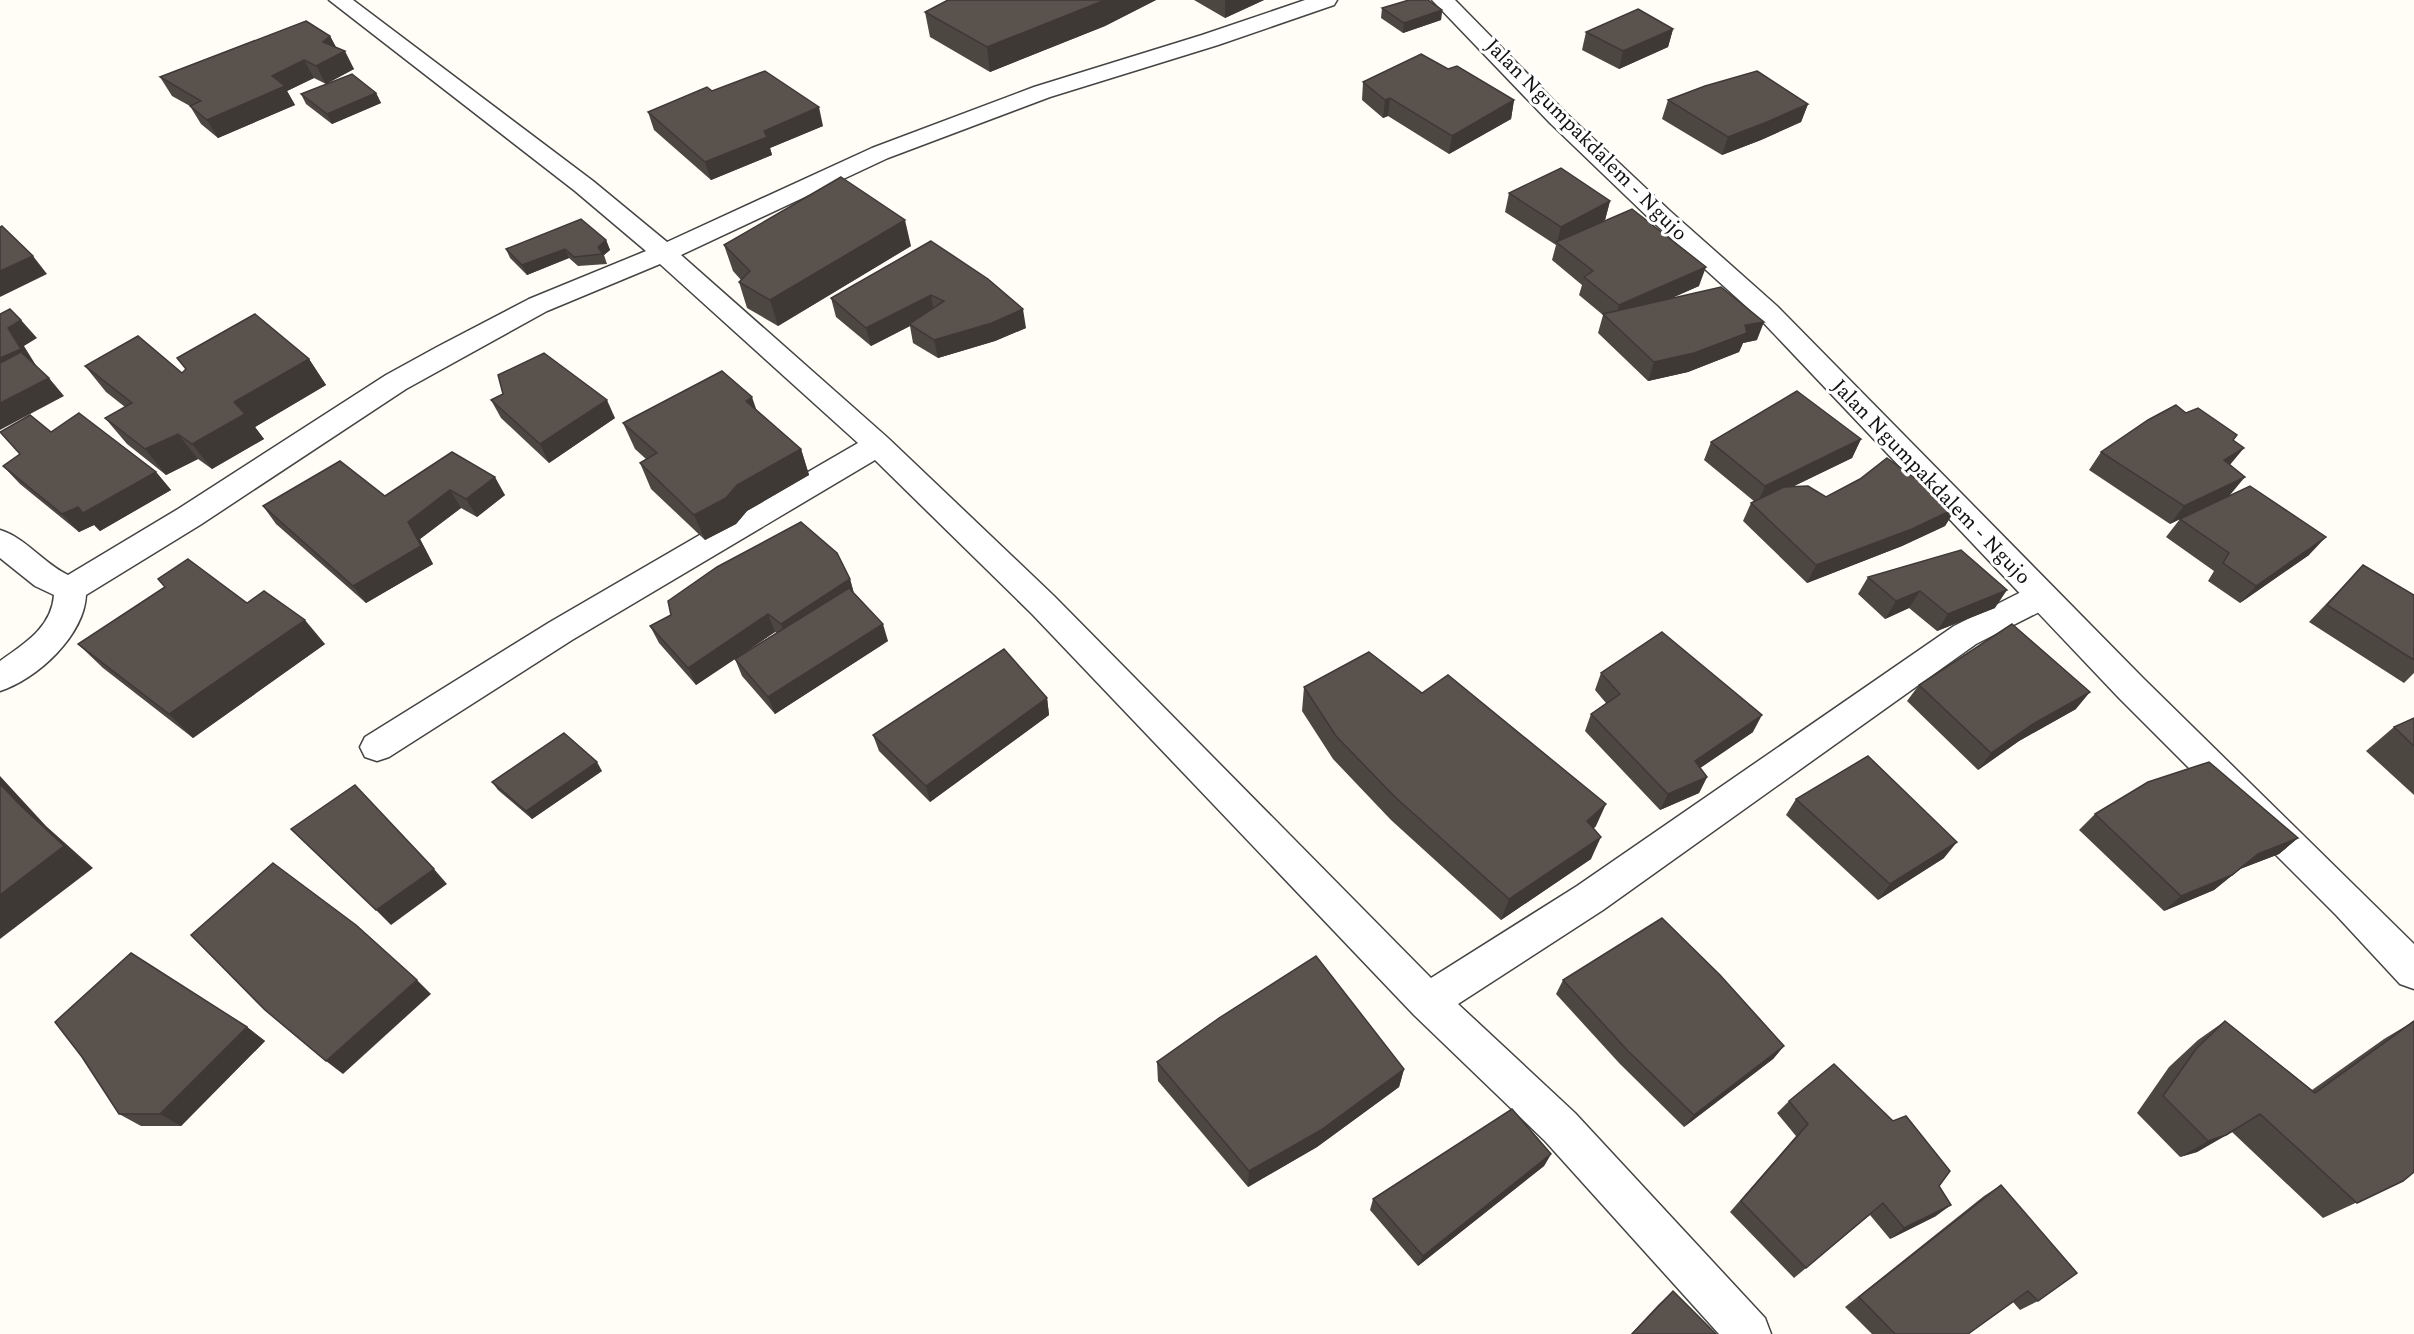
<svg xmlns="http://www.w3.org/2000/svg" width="2414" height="1334" font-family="Spectral,serif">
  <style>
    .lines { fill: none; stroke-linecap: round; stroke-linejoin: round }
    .minor-casing { stroke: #444; stroke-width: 3 }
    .tertiary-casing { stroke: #444; stroke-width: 3 }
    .minor { fill: #fff; fill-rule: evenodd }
    .tertiary { fill: #fff; fill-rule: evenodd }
    .wall { fill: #4d4742; fill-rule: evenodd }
    .shaded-wall { fill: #3f3936 }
    .building { fill: #5a524d; stroke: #3f3936; stroke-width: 1.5 }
    .labels { text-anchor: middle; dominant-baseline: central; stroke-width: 6; stroke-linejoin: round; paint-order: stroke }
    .street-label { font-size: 21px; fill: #111; stroke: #fff }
  </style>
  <rect width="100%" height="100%" fill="#fffdf5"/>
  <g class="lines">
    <g class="minor-casing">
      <path id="minor" d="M329 0H353L593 181 667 242 872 148 1034 87 1202 35 1305 0H1337L1334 5 1218 45 1050 97 888 158 681 255 888 438 1054 596 1431 978 1577 886 1954 626 2031 587 2042 584 2053 587 2058 596 2053 605 1976 644 1603 910 1458 1004 1575 1113 1765 1318 1771 1334H1719L1545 1141 1414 1015 1032 614 875 460 572 640 389 757 377 761 365 757 360 747 365 737 550 622 858 443 660 264 547 311 406 389 200 525 86 595C84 636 37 679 0 691V661C24 644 52 627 54 595L35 586 0 558V530C26 538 43 563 68 575L178 509 386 375 437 347 529 299 646 251 575 191Z"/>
    </g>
    <g class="tertiary-casing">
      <polygon id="tertiary" points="1432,0 1455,0 1566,113 1670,211 1777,306 2143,678 2414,944 2414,989 2400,984 2336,915 2119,698 1759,318 1652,221 1550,123"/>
    </g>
    <use href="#minor" class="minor"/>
    <use href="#tertiary" class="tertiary"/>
  </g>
  <g class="wall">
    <polygon points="948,0 1156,0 1105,26 990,72 930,37 925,12"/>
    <polygon points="1194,0 1264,0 1225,18"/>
    <polygon points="1382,8 1442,10 1441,20 1403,33 1381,18"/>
    <polygon points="1673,29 1668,47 1619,69 1582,50 1586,32"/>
    <polygon points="330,36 336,47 354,69 326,84 314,78 287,91 295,105 218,138 201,124 190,106 172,96 160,77"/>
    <polygon points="1448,69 1514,100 1511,119 1449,154 1388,116 1383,118 1362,100 1363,82"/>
    <polygon points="712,91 823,126 770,148 772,155 711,180 654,130 648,112"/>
    <polygon points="376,93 381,103 332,124 306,104 301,94"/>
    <polygon points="1668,100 1808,104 1801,122 1761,140 1722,155 1662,119"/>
    <polygon points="1509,193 1610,201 1605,220 1592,227 1699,286 1669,299 1757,340 1743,343 1739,352 1688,372 1648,381 1598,333 1603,315 1579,295 1582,285 1552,260 1556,245 1505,212"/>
    <polygon points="606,240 610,250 604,255 607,264 578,266 569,258 527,275 510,258 506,249"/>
    <polygon points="724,245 911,246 778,326 747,308 739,282 741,280 733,271"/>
    <polygon points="988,279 1026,328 995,341 938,358 913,343 910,326 871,346 836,317 831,298"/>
    <polygon points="309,359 326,385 255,427 264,439 212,469 198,459 166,475 127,444 105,418 125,407 106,392 85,366 182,373"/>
    <polygon points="491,400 615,418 549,463 501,418"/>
    <polygon points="756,410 801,449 809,475 747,511 736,524 705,540 651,489 640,463 646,459 635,449 623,423"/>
    <polygon points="51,432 156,472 171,490 100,531 94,525 79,532 20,484 3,466"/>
    <polygon points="1861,439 1852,458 1792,487 1826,497 1956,508 1945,526 1902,546 1807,583 1743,521 1751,503 1755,502 1704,460 1711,442"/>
    <polygon points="2233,440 2230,465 2230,495 2309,555 2240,603 2208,581 2214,571 2166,537 2180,519 2170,524 2089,470 2101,452"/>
    <polygon points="452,452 505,495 477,517 461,508 420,539 433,564 366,603 276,524 263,506 385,496"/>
    <polygon points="2363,565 2414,595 2414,673 2404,683 2309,622"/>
    <polygon points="1868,577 1995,608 1937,631 1909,608 1885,619 1858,594"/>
    <path d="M850 579 854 594 888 641 775 714 742 676 735 659 696 685 659 643 650 626ZM775 632 777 633 735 659Z"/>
    <polygon points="247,603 325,644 193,738 103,668 78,644"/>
    <polygon points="1601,673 1753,732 1700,768 1707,777 1699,793 1660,810 1585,731 1591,714 1606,703 1595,690"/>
    <polygon points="1919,685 2076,709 2019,741 1978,770 1907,701"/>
    <polygon points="1304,687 1596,826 1594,828 1591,859 1501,920 1391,820 1333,759 1302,711"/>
    <polygon points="1047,698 1049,715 930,802 879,751 873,735"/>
    <polygon points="2414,718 2414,795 2366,751 2394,727"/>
    <polygon points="602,771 532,819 498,790 492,782"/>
    <polygon points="1796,799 1944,858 1878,900 1786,815"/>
    <polygon points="2095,814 2298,838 2279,854 2240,869 2214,890 2164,911 2079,830"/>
    <polygon points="1563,980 1784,1046 1773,1059 1684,1127 1620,1064 1556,994"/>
    <polygon points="2225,1021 2312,1090 2384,1039 2414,1021 2403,1181 2323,1218 2232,1132 2197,1152 2180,1157 2137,1113 2169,1067 2198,1040"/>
    <polygon points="247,1027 265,1041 181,1126 141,1126 119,1114"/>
    <polygon points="1157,1062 1404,1069 1399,1087 1317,1147 1248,1187 1158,1081"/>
    <polygon points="1789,1101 1939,1186 1936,1216 1890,1239 1870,1215 1794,1278 1730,1212 1796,1136 1777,1113"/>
    <polygon points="1551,1154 1544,1166 1418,1266 1370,1210 1373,1199"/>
    <polygon points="2001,1185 2038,1301 2020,1310 2013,1302 1968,1334 1872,1334 1845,1307 1984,1196"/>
    <polygon points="1673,1291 1716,1334 1631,1334 1659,1304"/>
  </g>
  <g class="shaded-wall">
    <polygon points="1105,0 1156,0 1105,26 990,72 987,47"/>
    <polygon points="1226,0 1264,0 1225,18 1225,1"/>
    <polygon points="1442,10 1441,20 1403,33 1404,23"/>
    <polygon points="1673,29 1668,47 1619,69 1623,51"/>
    <polygon points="330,36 339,53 345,51 354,69 326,84 316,66 323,42"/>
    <polygon points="304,60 314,78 287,91 295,105 218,138 207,120 272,76"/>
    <polygon points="376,93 381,103 332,124 327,114"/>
    <polygon points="1390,98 1388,116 1383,118 1385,100"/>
    <polygon points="1514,100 1511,119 1449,154 1452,136"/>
    <polygon points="1808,104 1801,122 1761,140 1722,155 1728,137"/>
    <polygon points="819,107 823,126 770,148 772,155 711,180 705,162 764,131"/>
    <polygon points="1610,201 1605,220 1559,244 1557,242 1561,227"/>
    <polygon points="905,220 911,246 778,326 770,300"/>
    <polygon points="606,240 610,250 604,255 598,247"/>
    <polygon points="565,249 569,258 527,275 522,265"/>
    <polygon points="33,256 47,274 0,297 0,271"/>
    <polygon points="1706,267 1699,286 1614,324 1619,305"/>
    <polygon points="931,295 934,313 909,324 910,326 871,346 866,328"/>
    <polygon points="1023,309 1026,328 995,341 938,358 934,340"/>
    <polygon points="21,320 37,338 24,346 37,367 0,383 0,358 8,328"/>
    <polygon points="1764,322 1757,340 1743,343 1739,352 1688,372 1648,381 1654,362 1745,325"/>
    <polygon points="309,359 326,385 255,427 264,439 212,469 192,444 234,402"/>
    <polygon points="49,378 64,396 0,430 0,403"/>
    <polygon points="752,397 761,423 746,401"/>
    <polygon points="607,400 615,418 549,463 540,444"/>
    <polygon points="178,434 198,459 166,475 145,449"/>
    <polygon points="1861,439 1852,458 1757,504 1765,486"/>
    <polygon points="2244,448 2229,466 2224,460"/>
    <polygon points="801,449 809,475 747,511 736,524 705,540 694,515 737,485"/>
    <polygon points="156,472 171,490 100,531 83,513"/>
    <polygon points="495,477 505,495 477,517 466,499"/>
    <polygon points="2245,477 2230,495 2170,524 2184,506"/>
    <polygon points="450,490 461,508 420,539 433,564 366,603 353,586 408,522"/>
    <polygon points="78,507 94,525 79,532 62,514"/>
    <polygon points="1956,508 1945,526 1902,546 1807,583 1816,565"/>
    <polygon points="2326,537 2309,555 2240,603 2256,586"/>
    <polygon points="850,579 855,597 788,641 781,624"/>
    <polygon points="2007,590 1995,608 1937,631 1948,614"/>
    <polygon points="1920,591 1909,608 1885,619 1896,601"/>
    <polygon points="768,614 775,632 696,685 688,668"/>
    <polygon points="305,620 325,644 193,738 169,714"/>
    <polygon points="883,624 888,641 775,714 768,697"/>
    <polygon points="2090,692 2076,709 2019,741 1978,770 1991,753 2033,724"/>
    <polygon points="1047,698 1049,715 930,802 926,786"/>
    <polygon points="1762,715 1753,732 1687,777 1695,761"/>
    <polygon points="597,762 602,771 532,819 526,811"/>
    <polygon points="0,776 46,826 93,868 0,939 0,895 18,803 0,784"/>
    <polygon points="1707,777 1699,793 1660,810 1668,794"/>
    <polygon points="1606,804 1596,826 1578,843 1587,821"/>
    <polygon points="1601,837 1591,859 1501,920 1509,899"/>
    <polygon points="2298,838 2279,854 2240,869 2214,890 2164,911 2181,896 2258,854"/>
    <polygon points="1957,842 1944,858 1878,900 1890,884"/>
    <polygon points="434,869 447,884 391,925 376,910"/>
    <polygon points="417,980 431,994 343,1074 326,1061"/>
    <polygon points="247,1027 265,1041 181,1126 160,1114"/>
    <polygon points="1784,1046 1773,1059 1684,1127 1694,1115"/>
    <polygon points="1404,1069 1399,1087 1317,1147 1248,1187 1249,1171"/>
    <polygon points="2226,1135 2197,1152 2180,1157 2208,1141"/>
    <polygon points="1551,1154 1544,1166 1418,1266 1423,1256"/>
    <polygon points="1951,1205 1936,1216 1890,1239 1904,1228"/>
  </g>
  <g class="building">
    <polygon points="948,0 1105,0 987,47 925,12"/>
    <polygon points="1409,0 1428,0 1442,10 1404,23 1382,8"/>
    <polygon points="1638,9 1673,29 1623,51 1586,32"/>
    <polygon points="306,21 330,36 323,42 345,51 316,66 304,60 272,76 285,86 207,120 190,106 201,101 160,77"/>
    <polygon points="1421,54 1448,69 1457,66 1514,100 1452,136 1390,98 1385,100 1363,82"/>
    <polygon points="765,71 819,107 764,131 767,137 705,162 648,112 707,87 712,91"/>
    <polygon points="1757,71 1808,104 1767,122 1728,137 1668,100 1705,86"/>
    <polygon points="352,74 376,93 327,114 301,94"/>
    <polygon points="1561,168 1610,201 1561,227 1509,193"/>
    <polygon points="841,177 905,220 770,300 739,282 750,271 724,245"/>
    <polygon points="1632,209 1706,267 1619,305 1584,277 1593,271 1556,242"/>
    <polygon points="581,219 606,240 598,247 603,254 574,257 565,249 522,265 506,249"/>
    <polygon points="2,226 33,256 0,271 0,227"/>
    <polygon points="931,241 988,279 1023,309 992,323 934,340 909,324 944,301 931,295 866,328 831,298"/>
    <polygon points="1721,287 1764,322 1745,325 1747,333 1694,353 1654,362 1603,314"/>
    <polygon points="10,309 21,320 8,328 21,349 0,358 0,314"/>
    <polygon points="255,314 309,359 234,402 245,414 192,444 178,434 145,449 105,418 132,403 85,366 138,336 182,373 186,369 177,358"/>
    <polygon points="21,352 49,378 0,403 0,363"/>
    <polygon points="544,353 607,400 540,444 491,400 503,394 498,375"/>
    <polygon points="722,371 752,397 746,401 801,449 737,485 726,498 694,515 640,463 657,453 623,423"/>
    <polygon points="1797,391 1861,439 1765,486 1711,442"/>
    <polygon points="2176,405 2186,413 2198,408 2237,435 2233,440 2244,448 2224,460 2245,477 2184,506 2101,452 2148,420"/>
    <polygon points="79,413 156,472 83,513 78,507 62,514 3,466 20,454 0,432 30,415 51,432"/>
    <polygon points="452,452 495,477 466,499 450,490 408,522 421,546 353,586 263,506 340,461 385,496"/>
    <polygon points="1887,458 1956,508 1912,529 1816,565 1751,503 1784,487 1808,486 1826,497 1860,479"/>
    <polygon points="2250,486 2326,537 2256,586 2223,563 2229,553 2180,519"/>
    <polygon points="801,522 837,553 850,579 781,624 768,614 688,668 650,626 671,615 668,601 717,567"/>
    <polygon points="1961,550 2007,590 1948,614 1920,591 1896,601 1868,577"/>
    <polygon points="188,559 247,603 264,591 305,620 169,714 78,644 165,587 158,579"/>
    <polygon points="2363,565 2414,595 2414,660 2327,605"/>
    <polygon points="849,588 883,624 768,697 735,659"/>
    <polygon points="2012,624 2090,692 2033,724 1991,753 1919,685"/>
    <polygon points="1662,632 1762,715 1695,761 1707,777 1668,794 1591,714 1620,694 1601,673"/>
    <polygon points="1004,649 1047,698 926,786 873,735"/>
    <polygon points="1369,652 1422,693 1448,675 1606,804 1587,821 1601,837 1509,899 1395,797 1336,736 1304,687"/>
    <polygon points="2414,718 2414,746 2394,727"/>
    <polygon points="564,733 597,762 526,811 492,782"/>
    <polygon points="1868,756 1957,842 1890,884 1796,799"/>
    <polygon points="2209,762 2298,838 2258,854 2232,875 2181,896 2095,814 2148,782"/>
    <polygon points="0,784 18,803 64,846 0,895"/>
    <polygon points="355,785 434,869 376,910 291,829"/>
    <polygon points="273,863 356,925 417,980 326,1061 265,1010 191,935"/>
    <polygon points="1662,918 1720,975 1784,1046 1694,1115 1628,1051 1563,980"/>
    <polygon points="131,953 247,1027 160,1114 119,1114 82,1057 55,1022"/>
    <polygon points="1316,956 1404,1069 1321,1130 1249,1171 1157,1062 1219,1018"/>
    <polygon points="2225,1021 2315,1093 2414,1021 2414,1172 2403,1181 2357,1203 2260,1114 2226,1135 2208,1141 2163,1096 2196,1049"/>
    <polygon points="1834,1064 1893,1121 1906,1116 1950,1171 1939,1186 1951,1205 1904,1228 1883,1203 1806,1268 1741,1201 1808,1124 1789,1101"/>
    <polygon points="1512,1109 1551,1154 1423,1256 1373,1199"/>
    <polygon points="2001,1185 2077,1273 2038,1301 2028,1291 1968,1334 1895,1334 1859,1297"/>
    <polygon points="1673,1291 1716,1334 1632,1334"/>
  </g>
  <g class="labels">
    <g class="street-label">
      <text transform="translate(1586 140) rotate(45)">Jalan Ngumpakdalem - Ngujo</text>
      <text transform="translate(1931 482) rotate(46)">Jalan Ngumpakdalem - Ngujo</text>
    </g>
  </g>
</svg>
